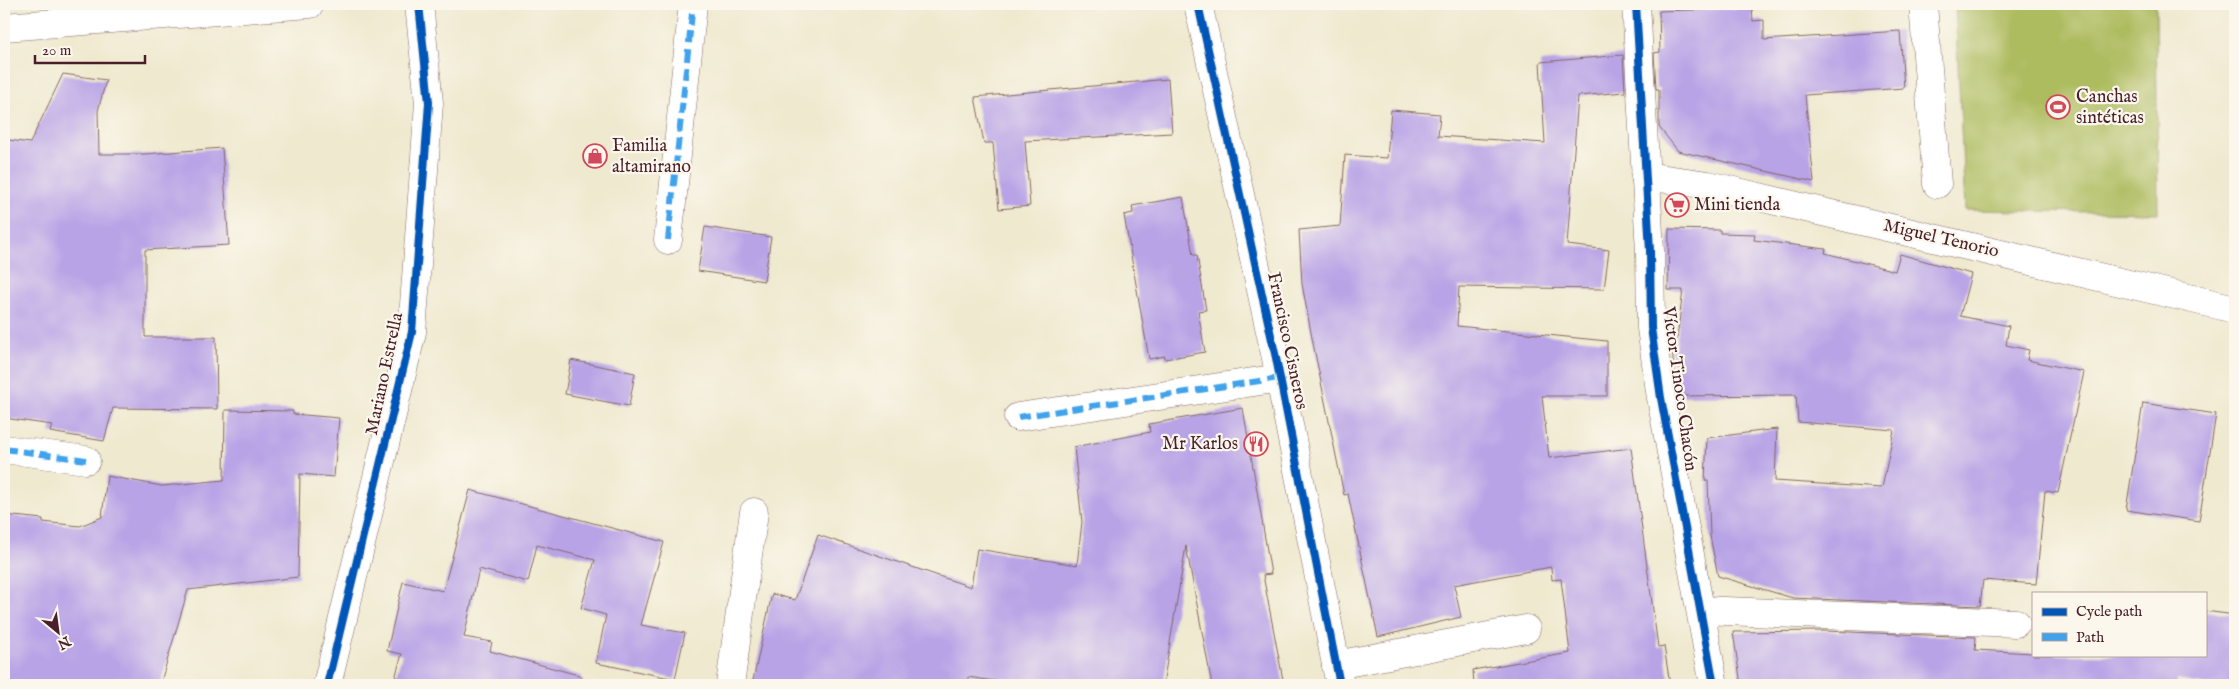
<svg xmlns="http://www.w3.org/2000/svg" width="2239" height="689" font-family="'IM FELL English',serif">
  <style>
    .green { fill: #adbc5f; stroke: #7c6e45 }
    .building { fill: #b8a3e6 }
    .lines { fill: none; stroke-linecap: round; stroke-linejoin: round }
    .street-casing { stroke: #846664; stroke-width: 29 }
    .street { stroke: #fff; stroke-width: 28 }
    .quiet { stroke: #40a2eb; stroke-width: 6; stroke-dasharray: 12 6; stroke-linecap: butt }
    .cycleway-casing { stroke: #fbf7ec; stroke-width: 11 }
    .cycleway { stroke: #0057b8; stroke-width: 8 }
    .labels { text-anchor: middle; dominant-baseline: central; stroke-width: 4.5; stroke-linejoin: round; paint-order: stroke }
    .poi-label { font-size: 18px; fill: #4a1f2b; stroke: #fbf7ec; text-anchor: start }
    .street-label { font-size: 18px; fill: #4a1f2b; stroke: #fbf7ec }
  </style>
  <rect width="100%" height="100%" fill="#fbf7ec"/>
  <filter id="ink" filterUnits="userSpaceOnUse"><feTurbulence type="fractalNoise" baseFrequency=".02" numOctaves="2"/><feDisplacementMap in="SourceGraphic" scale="10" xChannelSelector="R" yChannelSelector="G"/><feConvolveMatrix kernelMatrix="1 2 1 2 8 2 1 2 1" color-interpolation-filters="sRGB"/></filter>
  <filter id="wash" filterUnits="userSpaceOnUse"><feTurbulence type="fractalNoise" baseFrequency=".0096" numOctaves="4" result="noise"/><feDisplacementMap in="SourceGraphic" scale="20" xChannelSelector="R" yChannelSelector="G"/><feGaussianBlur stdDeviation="1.12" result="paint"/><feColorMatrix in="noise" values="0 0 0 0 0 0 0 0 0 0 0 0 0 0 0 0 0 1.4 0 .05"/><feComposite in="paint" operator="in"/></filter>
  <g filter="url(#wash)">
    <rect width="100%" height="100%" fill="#efe9cf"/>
    <polygon class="green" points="1955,4 2156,4 2158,213 1965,210"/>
    <g id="blocks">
      <g class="building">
        <polygon points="1752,8 1753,21 1764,20 1764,40 1900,31 1904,88 1805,95 1814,182 1678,151 1659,127 1659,89 1656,89 1654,53 1660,52 1659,11"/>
        <polygon points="1623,55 1625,92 1578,96 1567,245 1609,250 1604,289 1459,287 1457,326 1607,341 1607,396 1542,396 1549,458 1631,448 1658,647 1664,646 1670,685 1474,685 1473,670 1570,653 1561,579 1552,580 1551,567 1454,585 1461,617 1378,637 1348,494 1344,495 1312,338 1302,284 1299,230 1340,226 1345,155 1387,158 1391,110 1440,114 1438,136 1545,143 1540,62"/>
        <polygon points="63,74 106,80 98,111 99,154 144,154 222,148 229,245 145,250 145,337 216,337 217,409 113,408 104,441 50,432 52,425 4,418 4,167 9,140 30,143"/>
        <polygon points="1168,79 1172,133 1025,141 1030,206 999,209 993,143 984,143 975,97"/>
        <polygon points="1183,197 1193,255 1197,255 1206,310 1198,311 1205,352 1165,359 1165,356 1149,359 1124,215 1133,213 1132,206"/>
        <polygon points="705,227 771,237 764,281 698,271"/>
        <polygon points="1669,229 1720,230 1720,233 1755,234 1754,240 1826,249 1825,253 1895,271 1900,254 1971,274 1960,316 2009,326 2006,345 2029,350 2027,360 2084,372 2058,493 2045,491 2036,584 1983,580 1980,606 1793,598 1718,576 1710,536 1708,481 1705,481 1707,438 1777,429 1775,481 1882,488 1894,430 1798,422 1796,395 1676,396 1672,347 1676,347 1683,290 1668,290"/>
        <polygon points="571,360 635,373 629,406 565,394"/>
        <polygon points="2143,403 2216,414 2199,521 2126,510"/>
        <polygon points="1243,408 1271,574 1263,575 1284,685 1212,685 1186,546 1163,685 1019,685 968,677 967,685 752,685 772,594 795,600 818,535 971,587 977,549 1077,565 1082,522 1074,447 1150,432 1149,424"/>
        <polygon points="225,410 293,411 293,414 339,418 334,477 300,474 298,577 188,590 160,685 4,685 4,515 43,519 43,522 80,526 102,517 107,476 162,486 224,480"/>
        <polygon points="470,490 664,542 641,625 685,633 675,679 596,663 606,615 581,608 595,560 537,545 528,582 479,569 464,637 492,642 490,651 582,676 581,685 393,685 402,654 387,651 403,582 443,591"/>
        <polygon points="2205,611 2235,615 2235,665 2232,685 2207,685 2177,680 2176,685 2077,685 2036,679 2036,685 1741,685 1733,632 1823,631 1976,637 1975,650 2033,653 2033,655 2205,655"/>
      </g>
    </g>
  </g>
  <g filter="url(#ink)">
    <use href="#blocks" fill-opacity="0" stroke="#846664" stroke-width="1"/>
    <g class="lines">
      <g class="street-casing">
        <g id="street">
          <polyline points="1198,4 1276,358 1340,685"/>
          <polyline points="1636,4 1650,251 1651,328 1661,398 1714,685"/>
          <polyline points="1923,4 1937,184"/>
          <polyline points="4,27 310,4"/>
          <polyline points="1645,176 1708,185 2235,309"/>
          <polyline points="668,240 693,4"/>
          <polyline points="1018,417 1280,378"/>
          <polyline points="4,449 86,460"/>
          <polyline points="1701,610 2016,623"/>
          <polyline points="1336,665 1526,629"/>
          <polyline points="327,685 412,332 429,103 419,4"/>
          <polyline points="730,685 754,512"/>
        </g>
      </g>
      <use href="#street" class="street"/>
      <g class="quiet">
        <polyline points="4,43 7,27"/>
        <polyline points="668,240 693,4"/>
        <polyline points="1018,417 1280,378"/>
        <polyline points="4,449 86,460"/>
      </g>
      <g class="cycleway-casing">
        <g id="cycleway">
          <polyline points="1198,4 1276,358 1340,685"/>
          <polyline points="1636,4 1650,251 1651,328 1661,398 1714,685"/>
          <polyline points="327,685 412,332 429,103 419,4"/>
        </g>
      </g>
      <use href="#cycleway" class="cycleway"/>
    </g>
  </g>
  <defs>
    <g id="stadium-ring" transform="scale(1.25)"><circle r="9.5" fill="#fbf7ec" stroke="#d1495b" stroke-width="1.5"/><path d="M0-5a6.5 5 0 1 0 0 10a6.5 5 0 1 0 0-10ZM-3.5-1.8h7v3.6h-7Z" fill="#d1495b"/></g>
    <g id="shop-ring" transform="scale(1.25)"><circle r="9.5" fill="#fbf7ec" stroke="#d1495b" stroke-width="1.5"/><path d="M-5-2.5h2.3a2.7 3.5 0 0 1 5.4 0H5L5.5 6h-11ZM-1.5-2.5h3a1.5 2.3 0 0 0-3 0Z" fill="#d1495b"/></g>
    <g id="supermarket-ring" transform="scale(1.25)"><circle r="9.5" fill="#fbf7ec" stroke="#d1495b" stroke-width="1.5"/><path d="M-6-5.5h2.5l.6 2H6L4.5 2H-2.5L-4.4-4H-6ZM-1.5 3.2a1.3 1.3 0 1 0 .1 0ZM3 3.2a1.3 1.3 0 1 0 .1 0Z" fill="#d1495b"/></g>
    <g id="restaurant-ring" transform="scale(1.25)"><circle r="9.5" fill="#fbf7ec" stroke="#d1495b" stroke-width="1.5"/><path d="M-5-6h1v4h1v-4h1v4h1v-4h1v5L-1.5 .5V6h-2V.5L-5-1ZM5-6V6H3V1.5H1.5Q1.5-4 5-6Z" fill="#d1495b"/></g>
  </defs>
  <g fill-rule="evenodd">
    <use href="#stadium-ring" x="2058" y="107"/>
    <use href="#shop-ring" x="595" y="156"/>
    <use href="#supermarket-ring" x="1677" y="205"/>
    <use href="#restaurant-ring" x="1256" y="444"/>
  </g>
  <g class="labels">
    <g class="poi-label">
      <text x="2076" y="97">Canchas<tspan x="2076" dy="21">sintéticas</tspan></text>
      <text x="612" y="146">Familia<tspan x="612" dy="21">altamirano</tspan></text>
      <text x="1694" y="205">Mini tienda</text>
      <text x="1238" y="444" text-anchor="end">Mr Karlos</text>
    </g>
    <g class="street-label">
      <text transform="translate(1941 239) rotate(13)">Miguel Tenorio</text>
      <text transform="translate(1287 341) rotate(78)">Francisco Cisneros</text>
      <text transform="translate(385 374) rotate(-78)">Mariano Estrella</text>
      <text transform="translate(1679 389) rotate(82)">Víctor Tinoco Chacón</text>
    </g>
  </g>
  <rect width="2239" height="689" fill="none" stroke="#fbf7ec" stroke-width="20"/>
  <rect x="2032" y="592" width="175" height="65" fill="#fbf7ec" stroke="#b4a19f"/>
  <rect x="2042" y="608" width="25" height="8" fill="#0057b8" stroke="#b4a19f"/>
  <text x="2076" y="616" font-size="15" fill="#4a1f2b">Cycle path</text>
  <rect x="2042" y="633" width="25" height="8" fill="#40a2eb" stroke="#b4a19f"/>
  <text x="2076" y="642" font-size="15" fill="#4a1f2b">Path</text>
  <g transform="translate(58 632) rotate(151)" stroke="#fbf7ec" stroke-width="4" paint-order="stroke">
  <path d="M0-4L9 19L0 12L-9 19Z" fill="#4a1f2b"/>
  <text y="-8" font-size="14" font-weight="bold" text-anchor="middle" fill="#4a1f2b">N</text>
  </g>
  <path d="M35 55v8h110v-8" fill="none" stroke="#4a1f2b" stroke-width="2.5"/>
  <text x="42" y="55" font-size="15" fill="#4a1f2b" stroke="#fbf7ec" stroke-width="4" paint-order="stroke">20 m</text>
</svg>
